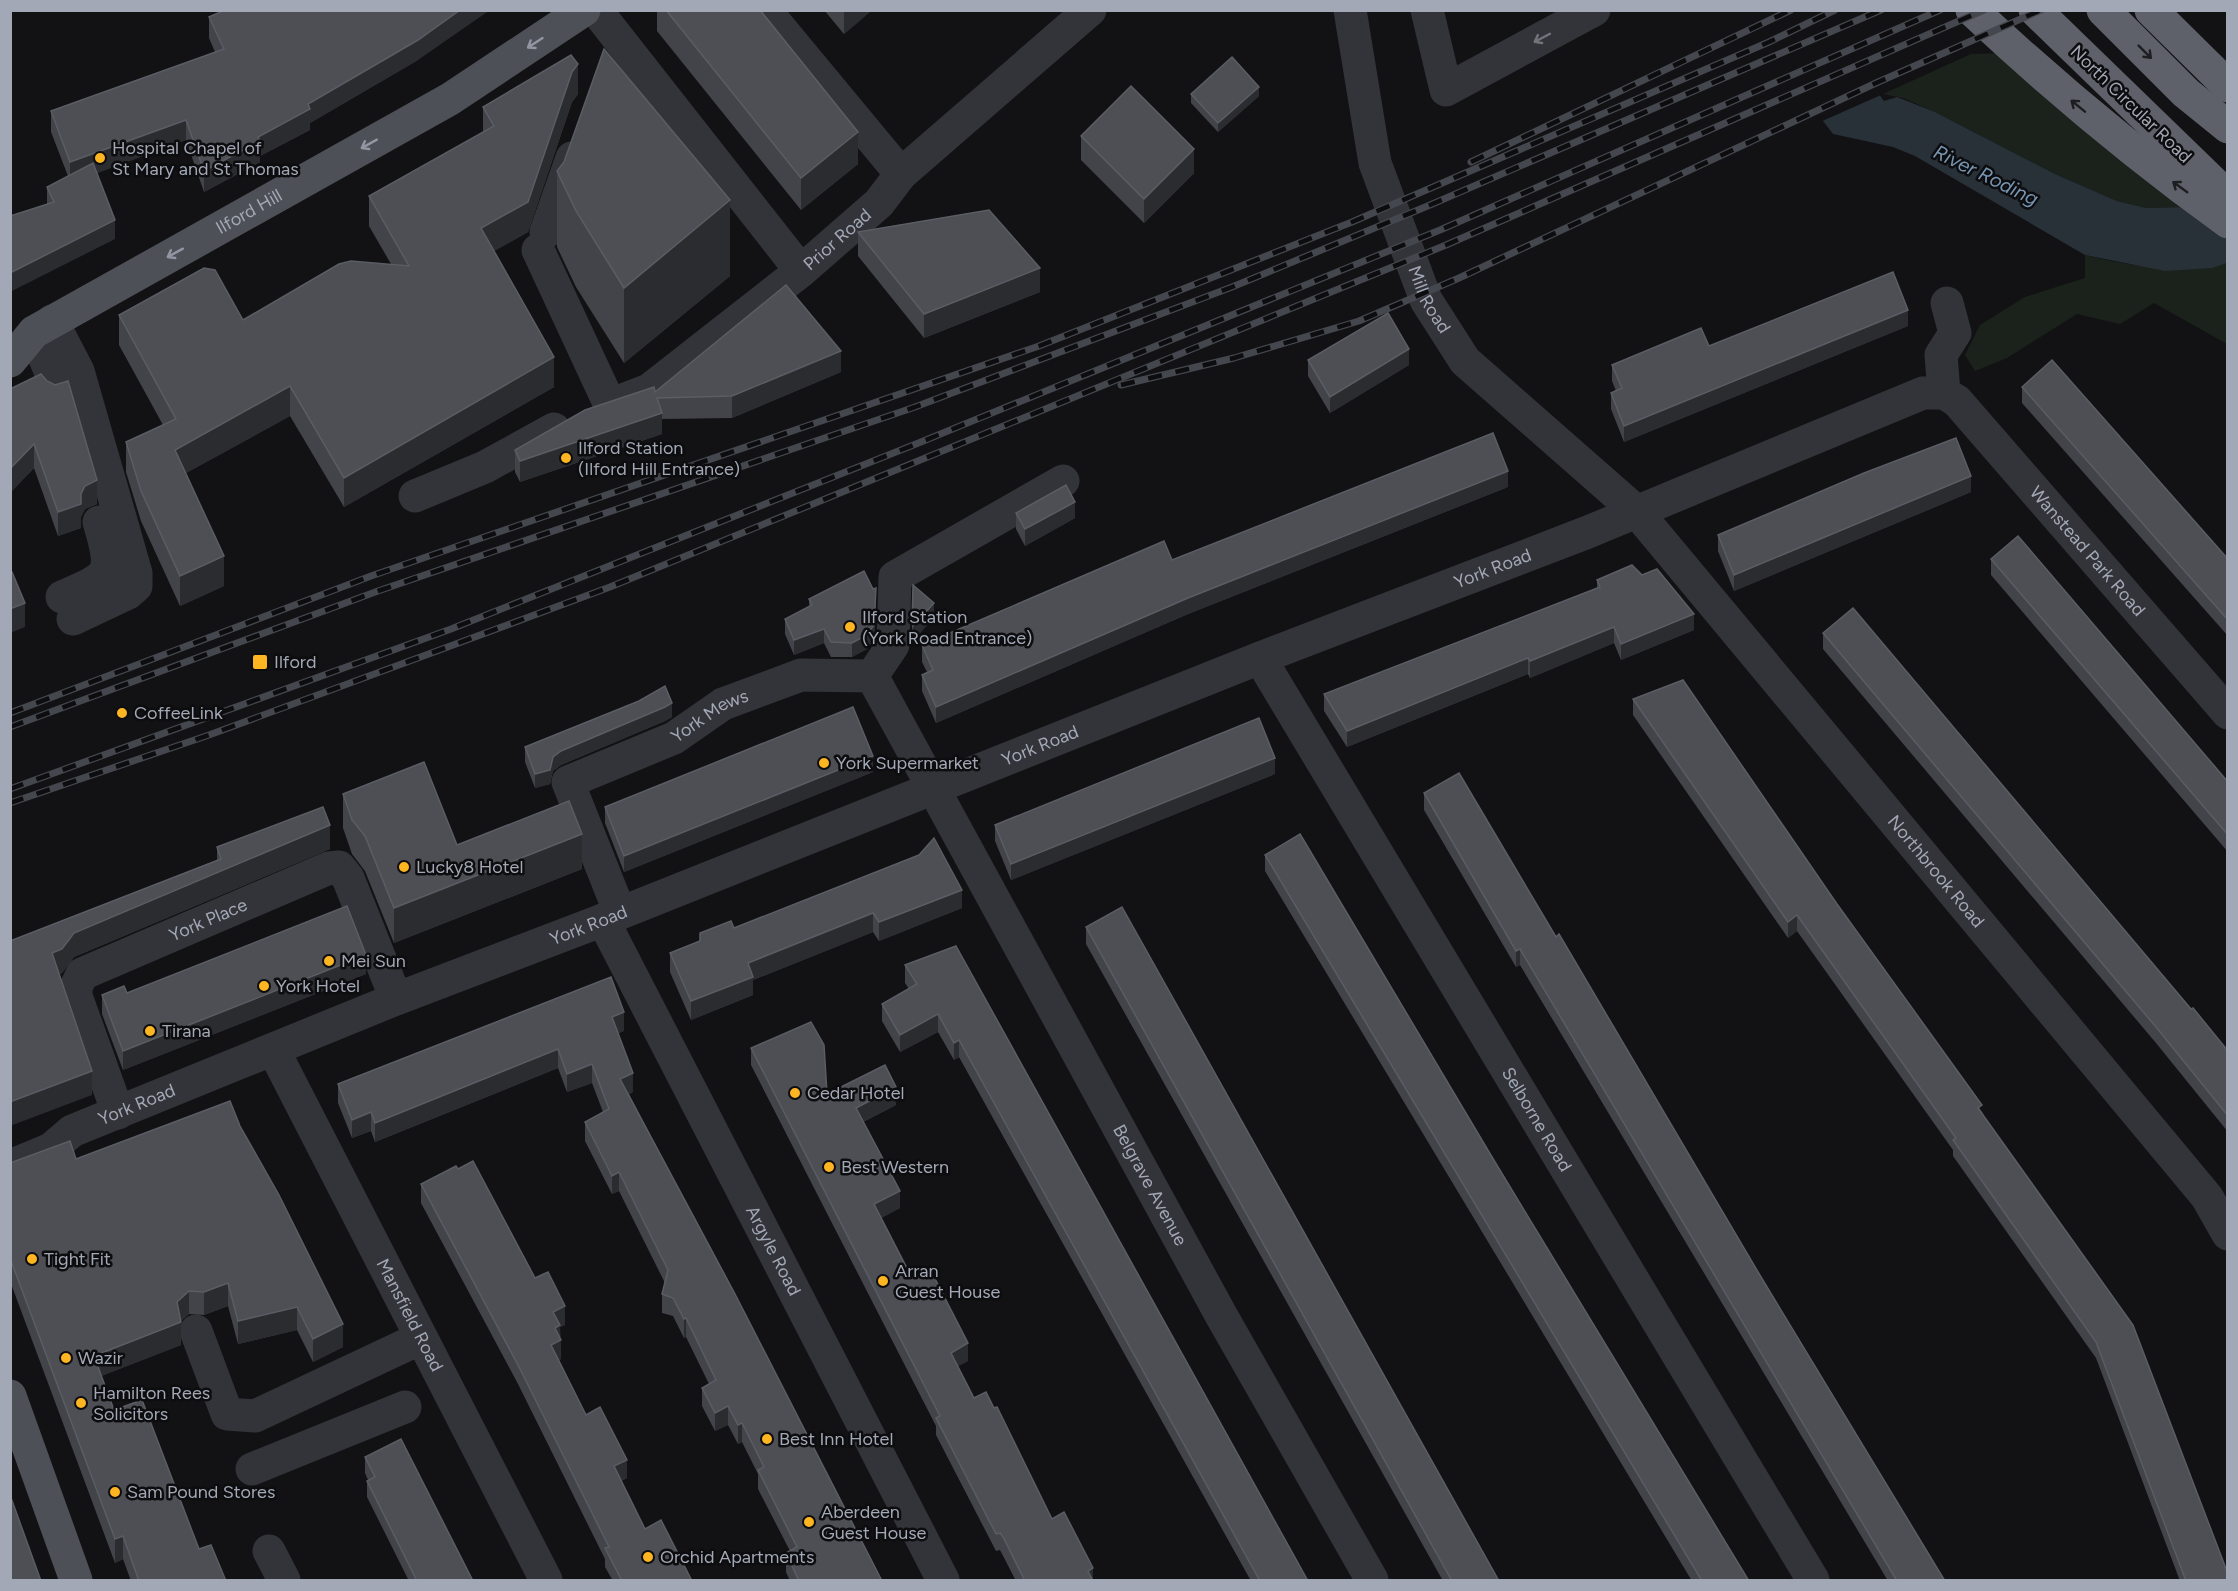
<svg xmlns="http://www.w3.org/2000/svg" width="2238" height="1591" font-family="Figtree,sans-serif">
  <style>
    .green { fill: #1a221b }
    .water { fill: #283038 }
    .pier { fill: #121214 }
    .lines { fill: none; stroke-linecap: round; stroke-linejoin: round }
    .minor { stroke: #333439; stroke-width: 33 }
    .major { stroke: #4e5058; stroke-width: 33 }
    .highway { stroke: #5e616a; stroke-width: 33 }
    .rail-casing { stroke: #45474e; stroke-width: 7 }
    .rail { stroke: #0d0d0f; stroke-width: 4.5; stroke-dasharray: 14; stroke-linecap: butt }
    .wall { fill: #434449 }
    .shaded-wall { fill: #2b2c2f }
    .building { fill: #4d4f55; stroke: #5b5d64; stroke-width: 1.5 }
    .oneway { stroke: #70747d }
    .oneway2 { stroke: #9196a2 }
    .oneway3 { stroke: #1d1e21 }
    .poi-dot { fill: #fdb521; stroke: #0d0d0f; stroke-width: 2 }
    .labels { text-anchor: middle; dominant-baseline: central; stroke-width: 5; stroke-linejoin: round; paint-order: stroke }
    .street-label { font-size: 18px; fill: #a2a8b5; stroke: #0d0d0f }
    .poi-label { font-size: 18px; fill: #a2a8b5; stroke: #0d0d0f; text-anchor: start }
    .water-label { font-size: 20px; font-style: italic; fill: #7796b3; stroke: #0d0d0f }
  </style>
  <rect width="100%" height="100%" fill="#121214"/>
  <g class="green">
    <polygon points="2004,53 2186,207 2146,208 2117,201 2055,174 1935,112 1903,98 1883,94 1971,54"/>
    <path d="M2085 255C2124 265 2190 276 2227 263V344L2154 303 2120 324 2077 314 2007 358 1975 371 1965 355 1980 325 2025 297 2085 278Z"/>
  </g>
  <polygon class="water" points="1842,45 1884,101 1897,97 1935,112 2055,174 2117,201 2146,208 2186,207 2227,197 2227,263 2212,268 2165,271 2085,255 1915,156 1893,147 1833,134 1823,121"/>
  <polygon class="pier" points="1755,10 1828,10 1855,60 1881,95 1820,122 1804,96 1791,61 1774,30"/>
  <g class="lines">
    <g class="minor">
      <path id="s1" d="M596 10 801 271 879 203 901 174 1090 10"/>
      <polyline points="765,10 901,174"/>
      <path id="s2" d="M1350 10 1375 163 1426 300 1465 361 1637 512 2207 1197 2228 1234"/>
      <polyline points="1427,10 1446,90 1594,10"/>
      <polyline points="546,232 572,158"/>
      <polyline points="538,250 610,405 649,390 801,271"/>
      <polyline points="52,321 78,371 136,573 136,586 128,593 73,619"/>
      <polyline points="34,332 58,390"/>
      <polyline points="1944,393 1941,355 1955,333 1947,303"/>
      <polyline points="415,496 485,467 554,429"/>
      <path d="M62 597C111 576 115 575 99 522"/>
      <path id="s3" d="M1260 658 1813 1580"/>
      <path id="s4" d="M872 676 1221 1315 1372 1580"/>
      <polyline points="872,676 893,645 895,577 1063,481"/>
      <path id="s5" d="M620 913 568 782 674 738 723 704 801 675 872 676"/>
      <path id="s6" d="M603 920 943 1580"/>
      <path id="s7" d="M274 1051 546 1580"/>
      <path id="s8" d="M118 1113 76 996V987L82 974 329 868 339 867 348 878 396 999"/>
      <path id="s9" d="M10 1166 51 1149 72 1131 396 999 603 920 1260 658 1588 532 1923 393H1944L1957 401 2228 713"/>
      <polyline points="196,1331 227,1414 255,1416 421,1338"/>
      <polyline points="252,1469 405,1407"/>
      <polyline points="269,1551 284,1580"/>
    </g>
    <g class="major">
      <path id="s10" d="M10 361 34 332 450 99 584 10"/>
      <polyline points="10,1396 76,1580"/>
    </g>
    <g class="highway">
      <path d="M1972 10C2054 87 2137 156 2228 222"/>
      <polyline points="2035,10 2228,197"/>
      <polyline points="2103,10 2186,93 2228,127"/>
      <polyline points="2151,10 2228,86"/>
    </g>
    <g class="rail-casing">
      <g id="rail">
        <polyline points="1471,162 1791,10"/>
        <polyline points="1121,385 1234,358 1359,321 1459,278 1876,83 2041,10"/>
        <polyline points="10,713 371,576 1039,346 1352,222 1769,42 1835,10"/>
        <polyline points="10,727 378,591 915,407 1232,287 1430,205 1881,10"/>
        <polyline points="10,789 451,629 916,444 1440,230 1940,10"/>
        <polyline points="10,803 209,735 610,587 1446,245 1984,10"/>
      </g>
    </g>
    <use href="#rail" class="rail"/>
  </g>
  <g class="wall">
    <polygon points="657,10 760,10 858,164 801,210 657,31"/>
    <polygon points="824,10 872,10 844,34"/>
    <polygon points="209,17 418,60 310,123 310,130 260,156 260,162 204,192 186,140 97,173 115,239 47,204 47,187 68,176 51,132 51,111 215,52 209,38"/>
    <polygon points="578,94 572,102 528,232 494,251 554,387 344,507 290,416 186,473 224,586 180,606 141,521 126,472 126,442 163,425 119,345 119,315 243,320 391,264 369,226 369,196 483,132 483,107"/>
    <polygon points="1191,94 1259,96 1218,132 1191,103"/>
    <polygon points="1081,136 1194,173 1144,223 1081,160"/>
    <polygon points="557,171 730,276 624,363 576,287 557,247"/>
    <polygon points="858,232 1040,292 924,338 858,256"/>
    <polygon points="1908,326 1624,442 1611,409 1611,393 1616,391 1612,381 1612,365 1709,346"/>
    <polygon points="1308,360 1409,365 1330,413 1308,376"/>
    <polygon points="841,372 732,418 662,419 662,434 520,482 515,472 515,450 655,392"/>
    <polygon points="2022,387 2228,559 2228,636 2022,403"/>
    <polygon points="10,389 97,504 85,509 81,517 81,528 58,536 34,468 10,493"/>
    <polygon points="1508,487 1188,614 936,723 922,691 922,675 927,672 922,662 922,645 1172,560"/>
    <polygon points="1971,492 1734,591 1718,551 1718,535"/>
    <polygon points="1016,513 1075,518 1025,546 1016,529"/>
    <polygon points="1991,559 2228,782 2228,852 1991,575"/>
    <polygon points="1597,580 1694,630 1621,660 1614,643 1530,678 1528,674 1347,747 1324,711 1324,694 1597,588"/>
    <polygon points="809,599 876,602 874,639 867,649 852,657 831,657 824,643 794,655 785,634 785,619 809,607"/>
    <polygon points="934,617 913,641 912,638 912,624"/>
    <polygon points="1823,633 2191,1009 2228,1051 2228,1132 2156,1043 1823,649"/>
    <polygon points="1633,699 1837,904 1982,1112 2228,1581 2180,1581 2096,1358 1953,1156 1953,1150 1797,931 1788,938 1633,715"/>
    <polygon points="639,701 672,717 665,721 561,765 553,771 550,784 535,788 525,762 525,747"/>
    <polygon points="873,772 624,872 605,823 605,807"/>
    <polygon points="1275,774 1011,880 995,841 995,825"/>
    <polygon points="1424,793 1556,937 1945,1581 1888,1581 1520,965 1516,967 1424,810"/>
    <polygon points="343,794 457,845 582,869 394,943 365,871 352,854 343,828"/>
    <polygon points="217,847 330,849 74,957 62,973 59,974 92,1095 10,941 217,860"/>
    <polygon points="919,855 962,908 879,941 873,932 753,980 753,995 691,1020 670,972 670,953"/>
    <polygon points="1265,855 1495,1162 1749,1581 1692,1581 1265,871"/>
    <polygon points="1086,927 1499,1581 1443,1581 1086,944"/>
    <polygon points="956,946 1308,1581 1251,1581 959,1057 954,1060 938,1032 900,1052 882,1021 882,1004 909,989 905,983 905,965"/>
    <polygon points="366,974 123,1070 102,1014 102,995"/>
    <polygon points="624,1031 618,1033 633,1092 629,1094 882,1581 790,1581 786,1572 786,1553 790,1551 758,1489 758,1474 742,1442 738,1444 728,1425 715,1431 702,1406 702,1388 709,1384 686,1337 684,1338 673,1316 662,1313 662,1294 665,1283 619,1191 612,1194 585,1141 585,1122 603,1112 592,1083 567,1092 558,1068 375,1142 371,1131 352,1138 338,1103 338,1084"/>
    <polygon points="751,1048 827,1094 896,1105 863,1122 900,1208 881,1218 912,1278 968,1361 958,1366 974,1398 1093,1581 1016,1581 1000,1550 996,1551 936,1435 936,1426 751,1065"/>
    <polygon points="240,1126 343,1347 313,1362 297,1330 238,1344 228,1306 204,1315 189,1314 181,1321 181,1345 101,1376 114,1410 199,1549 226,1581 131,1581 123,1559 115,1563 10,1281 10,1163 76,1159"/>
    <polygon points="458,1169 535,1278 565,1325 560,1327 561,1359 559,1360 586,1415 627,1478 621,1481 645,1529 692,1581 613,1581 605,1567 605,1559 518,1384 421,1203 421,1184"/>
    <polygon points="365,1457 473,1581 409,1581 367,1497 367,1481 368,1480 365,1473"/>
  </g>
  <g class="shaded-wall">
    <polygon points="460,10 490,10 418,60 310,123 310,130 260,156 260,162 204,192 204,171 308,104"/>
    <polygon points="844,10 872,10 844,34"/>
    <polygon points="578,64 578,94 572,102 528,232 481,258 481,228 572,72"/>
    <polygon points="1259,87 1259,96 1218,132 1218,123"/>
    <polygon points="186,120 186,140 70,183 70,162"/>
    <polygon points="858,132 858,164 801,210 801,178"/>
    <polygon points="1194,149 1194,173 1144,223 1144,199"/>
    <polygon points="730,200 730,276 624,363 624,288"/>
    <polygon points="115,220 115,239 10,292 10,273"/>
    <polygon points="1040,268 1040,292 924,338 924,314"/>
    <polygon points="1908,310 1908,326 1624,442 1624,426"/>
    <polygon points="1409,349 1409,365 1330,413 1330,397"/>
    <polygon points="841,351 841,372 732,418 732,396"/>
    <polygon points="554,357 554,387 344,507 344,478"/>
    <polygon points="290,386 290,416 175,479 175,450"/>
    <polygon points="662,413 662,434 520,482 520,461"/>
    <polygon points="34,444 34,468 10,493 10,469"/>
    <polygon points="1508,471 1508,487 1188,614 936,723 936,707 1188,598"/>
    <polygon points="1971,476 1971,492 1734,591 1734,575"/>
    <polygon points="97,480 97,504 85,509 81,517 81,528 58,536 58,512 81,494 85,486"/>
    <polygon points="1075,502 1075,518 1025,546 1025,529"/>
    <polygon points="224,556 224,586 180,606 180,576"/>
    <polygon points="876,602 874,639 867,649 852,657 852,643"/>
    <polygon points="25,603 25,627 10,633 10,609"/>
    <polygon points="934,603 934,617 913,641 913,626"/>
    <polygon points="1694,614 1694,630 1621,660 1621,644"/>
    <polygon points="1614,627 1614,643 1530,678 1530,661"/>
    <polygon points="824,629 824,643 794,655 794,640"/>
    <polygon points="1528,658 1528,674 1347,747 1347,731"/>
    <polygon points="672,703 672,717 665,721 561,765 553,771 550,784 535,788 535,774 561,751"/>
    <polygon points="873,756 873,772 624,872 624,856"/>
    <polygon points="1275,758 1275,774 1011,880 1011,864"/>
    <polygon points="330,825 330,849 74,957 62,973 52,977 52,953 74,933"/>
    <polygon points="582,834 582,869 394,943 394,908"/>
    <polygon points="962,890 962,908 879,941 879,922"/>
    <polygon points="873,913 873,932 753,980 753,995 691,1020 691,1001 748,963"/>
    <polygon points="1797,915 1797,931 1788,938 1788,922"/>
    <polygon points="1520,949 1520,965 1516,967 1516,951"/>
    <polygon points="366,955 366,974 123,1070 123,1051"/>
    <polygon points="624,1012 624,1031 612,1036 612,1017"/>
    <polygon points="938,1014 938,1032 900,1052 900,1035"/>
    <polygon points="959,1040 959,1057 954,1060 954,1043"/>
    <polygon points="558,1049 558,1068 375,1142 375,1123"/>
    <polygon points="592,1064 592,1083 567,1092 567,1074"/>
    <polygon points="92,1071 92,1095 10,1126 10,1102"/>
    <polygon points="633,1073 633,1092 620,1097 620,1079"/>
    <polygon points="896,1087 896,1105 856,1125 856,1108"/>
    <polygon points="371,1112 371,1131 352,1138 352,1120"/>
    <polygon points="619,1172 619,1191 612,1194 612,1176"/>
    <polygon points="900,1191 900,1208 874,1222 874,1204"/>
    <polygon points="228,1283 228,1306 204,1315 204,1292"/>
    <polygon points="189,1291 189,1314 180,1322 181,1322 181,1345 94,1379 94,1356 177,1302"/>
    <polygon points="565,1306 565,1325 560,1327 561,1359 551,1364 553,1312"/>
    <polygon points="297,1307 297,1330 238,1344 238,1321"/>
    <polygon points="686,1318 686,1337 684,1338 684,1319"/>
    <polygon points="343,1324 343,1347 313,1362 313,1339"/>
    <polygon points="968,1343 968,1361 951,1370 951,1353"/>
    <polygon points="728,1406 728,1425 715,1431 715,1413"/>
    <polygon points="742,1423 742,1442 738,1444 738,1425"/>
    <polygon points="627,1460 627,1478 614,1485 614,1466"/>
    <polygon points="123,1536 123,1559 115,1563 115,1539"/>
    <polygon points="1093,1568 1093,1581 1088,1571"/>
  </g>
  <g class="building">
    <polygon points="225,10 460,10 418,40 308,104 310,109 258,137 260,141 204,171 186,120 70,162 51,111 224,49 209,17"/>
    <polygon points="666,10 760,10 858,132 801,178"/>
    <polygon points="604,49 730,200 624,288 576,211 557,171 564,162"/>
    <polygon points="571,55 578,64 572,72 528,202 481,228 554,357 344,478 290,386 175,450 224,556 180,576 141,491 126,442 176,419 119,315 204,268 215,270 243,320 339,264 351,261 409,266 369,196 494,126 483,107"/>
    <polygon points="1232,57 1259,87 1218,123 1191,94"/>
    <polygon points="1131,86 1194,149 1144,199 1081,136"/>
    <polygon points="93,163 115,220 10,273 10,216 54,202 47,187"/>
    <polygon points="989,210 1040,268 924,314 858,232"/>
    <polygon points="1893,272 1908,310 1624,426 1611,393 1622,388 1612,365 1701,328 1709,346"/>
    <polygon points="786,285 841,351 732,396 657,398 662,413 520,461 515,450 585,410 654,387 655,392"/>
    <polygon points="1388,313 1409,349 1330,397 1308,360"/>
    <polygon points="2052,360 2228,559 2228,620 2022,387"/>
    <polygon points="41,374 47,381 55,385 68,381 97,480 85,486 81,494 81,504 58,512 34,444 10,469 10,389"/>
    <polygon points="1493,433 1508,471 1188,598 936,707 922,675 933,670 922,645 1164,541 1172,560"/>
    <polygon points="1956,438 1971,476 1734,575 1718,535 1864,473"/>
    <polygon points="1066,485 1075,502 1025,529 1016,513"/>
    <polygon points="2018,536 2228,782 2228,835 1991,559"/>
    <polygon points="1632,565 1642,575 1657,569 1694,614 1621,644 1614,627 1530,661 1528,658 1347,731 1324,694 1600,587 1597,580"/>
    <polygon points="864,571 873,589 876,588 874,625 867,635 852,643 831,642 824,629 794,640 785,619 812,605 809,599"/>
    <polygon points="10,572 12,572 25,603 10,609"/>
    <polygon points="913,585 934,603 913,626 912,624"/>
    <polygon points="1853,608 2191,1009 2193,1008 2228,1051 2228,1116 2156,1027 1823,633"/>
    <polygon points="1683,680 1837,904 1982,1105 1978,1108 2133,1325 2228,1574 2228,1581 2186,1581 2096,1342 1953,1140 1956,1138 1797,915 1788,922 1633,699"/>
    <polygon points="665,686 672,703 665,707 561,751 553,757 550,770 535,774 525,747 639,701"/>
    <polygon points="853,707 873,756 624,856 605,807"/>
    <polygon points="1259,718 1275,758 1011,864 995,825"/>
    <polygon points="424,762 457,845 569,801 582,834 394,908 365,836 352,820 343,794"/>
    <polygon points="1459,773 1556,937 1559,934 1761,1277 1945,1581 1897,1581 1520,949 1516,951 1424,793"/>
    <polygon points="323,807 330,825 74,933 62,949 52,953 92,1071 10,1102 10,941 221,859 217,847"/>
    <polygon points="1300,834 1495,1162 1749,1581 1702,1581 1265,855"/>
    <polygon points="934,838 962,890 879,922 873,913 748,963 753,977 691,1001 670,953 700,941 700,933 731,921 734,928 919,855"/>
    <polygon points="347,906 366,955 123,1051 102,995 124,986 127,993"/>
    <polygon points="1122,907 1499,1581 1452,1581 1086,927"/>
    <polygon points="956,946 1308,1581 1260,1581 959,1040 954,1043 938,1014 900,1035 882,1004 917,984 905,965"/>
    <polygon points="611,977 624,1012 612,1017 633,1073 620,1079 735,1294 882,1581 799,1581 786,1553 797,1547 758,1470 764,1467 742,1423 738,1425 728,1406 715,1413 702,1388 716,1380 686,1318 684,1319 673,1298 662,1294 668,1270 619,1172 612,1176 585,1122 609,1109 592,1064 567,1074 558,1049 375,1123 371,1112 352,1120 338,1084"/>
    <polygon points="811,1022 824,1045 827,1094 885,1065 896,1087 856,1108 900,1191 874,1204 912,1278 930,1269 968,1343 951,1353 974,1398 986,1392 994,1408 997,1407 1052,1519 1064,1512 1093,1568 1088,1571 1093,1581 1025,1581 1003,1537 1000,1533 996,1534 936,1418 940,1416 751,1048"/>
    <polygon points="230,1101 240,1126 279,1195 343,1324 313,1339 297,1307 238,1321 228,1283 204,1292 189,1291 177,1302 181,1322 94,1356 114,1410 142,1400 199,1549 211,1545 226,1581 139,1581 123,1536 115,1539 10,1258 10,1163 70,1141 76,1159"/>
    <polygon points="473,1161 535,1278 548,1272 565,1306 553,1312 560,1325 555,1328 561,1340 551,1345 586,1415 600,1407 627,1460 614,1466 645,1529 661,1520 692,1581 622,1581 605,1548 609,1547 518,1365 421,1184 456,1166 458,1169"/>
    <polygon points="401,1439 473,1581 417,1581 367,1481 375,1477 365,1457"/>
    <polygon points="10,1495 41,1581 10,1581"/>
  </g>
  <defs><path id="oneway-shaft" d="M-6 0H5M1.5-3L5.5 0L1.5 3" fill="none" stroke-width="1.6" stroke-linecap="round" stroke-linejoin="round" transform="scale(1.5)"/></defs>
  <use class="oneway" href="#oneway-shaft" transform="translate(1542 38) rotate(152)"/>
  <g class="oneway2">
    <use href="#oneway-shaft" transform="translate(535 43) rotate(147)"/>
    <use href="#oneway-shaft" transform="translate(369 144) rotate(151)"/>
    <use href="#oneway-shaft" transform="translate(175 253) rotate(151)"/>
  </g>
  <g class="oneway3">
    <use href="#oneway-shaft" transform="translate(2145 52) rotate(45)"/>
    <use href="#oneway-shaft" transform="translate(2078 106) rotate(-141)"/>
    <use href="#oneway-shaft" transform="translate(2180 187) rotate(-144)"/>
  </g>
  <g class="poi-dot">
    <circle cx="100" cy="158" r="6"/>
    <circle cx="566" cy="458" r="6"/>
    <circle cx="850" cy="627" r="6"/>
    <rect x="252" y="654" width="16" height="16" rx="3"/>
    <circle cx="122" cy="713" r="6"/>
    <circle cx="824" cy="763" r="6"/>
    <circle cx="404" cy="867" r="6"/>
    <circle cx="329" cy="961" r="6"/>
    <circle cx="264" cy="986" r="6"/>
    <circle cx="150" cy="1031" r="6"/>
    <circle cx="795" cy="1093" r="6"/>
    <circle cx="829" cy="1167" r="6"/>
    <circle cx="32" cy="1259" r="6"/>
    <circle cx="883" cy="1281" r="6"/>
    <circle cx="66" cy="1358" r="6"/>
    <circle cx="81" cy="1403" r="6"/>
    <circle cx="767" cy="1439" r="6"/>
    <circle cx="115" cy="1492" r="6"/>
    <circle cx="809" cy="1522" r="6"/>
    <circle cx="648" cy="1557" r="6"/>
  </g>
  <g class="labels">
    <g class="street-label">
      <text transform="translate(2131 104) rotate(44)">North Circular Road</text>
      <text stroke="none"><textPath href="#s10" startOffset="284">Ilford Hill</textPath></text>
      <text stroke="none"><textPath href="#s1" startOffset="380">Prior Road</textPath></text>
      <text stroke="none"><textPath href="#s2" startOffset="302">Mill Road</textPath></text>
      <text stroke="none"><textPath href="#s9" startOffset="2300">Wanstead Park Road</textPath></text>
      <text stroke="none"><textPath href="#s9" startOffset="1600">York Road</textPath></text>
      <text stroke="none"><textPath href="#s5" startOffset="298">York Mews</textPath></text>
      <text stroke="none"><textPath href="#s9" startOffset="1114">York Road</textPath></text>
      <text stroke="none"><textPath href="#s2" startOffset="1070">Northbrook Road</textPath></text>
      <text stroke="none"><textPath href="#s8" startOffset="285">York Place</textPath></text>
      <text stroke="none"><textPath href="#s9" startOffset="628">York Road</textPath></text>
      <text stroke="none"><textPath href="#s9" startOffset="142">York Road</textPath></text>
      <text stroke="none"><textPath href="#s3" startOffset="538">Selborne Road</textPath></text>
      <text stroke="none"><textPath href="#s4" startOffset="580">Belgrave Avenue</textPath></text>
      <text stroke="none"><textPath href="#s6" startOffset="372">Argyle Road</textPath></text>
      <text stroke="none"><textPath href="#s7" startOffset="297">Mansfield Road</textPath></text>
    </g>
    <g class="poi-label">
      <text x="112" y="148">Hospital Chapel of<tspan x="112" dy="21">St Mary and St Thomas</tspan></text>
      <text x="578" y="448">Ilford Station<tspan x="578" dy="21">(Ilford Hill Entrance)</tspan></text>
      <text x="862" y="617">Ilford Station<tspan x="862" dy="21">(York Road Entrance)</tspan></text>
      <text x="274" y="662">Ilford</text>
      <text x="134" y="713">CoffeeLink</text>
      <text x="836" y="763">York Supermarket</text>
      <text x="416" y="867">Lucky8 Hotel</text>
      <text x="341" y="961">Mei Sun</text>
      <text x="276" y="986">York Hotel</text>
      <text x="162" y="1031">Tirana</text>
      <text x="807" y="1093">Cedar Hotel</text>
      <text x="841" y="1167">Best Western</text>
      <text x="44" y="1259">Tight Fit</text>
      <text x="895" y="1271">Arran<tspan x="895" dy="21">Guest House</tspan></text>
      <text x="78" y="1358">Wazir</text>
      <text x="93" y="1393">Hamilton Rees<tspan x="93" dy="21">Solicitors</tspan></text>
      <text x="779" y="1439">Best Inn Hotel</text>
      <text x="127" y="1492">Sam Pound Stores</text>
      <text x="821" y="1512">Aberdeen<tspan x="821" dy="21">Guest House</tspan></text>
      <text x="660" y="1557">Orchid Apartments</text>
    </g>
    <g class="water-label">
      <text transform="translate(1986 175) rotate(26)">River Roding</text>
    </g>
  </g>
  <rect width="2238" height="1591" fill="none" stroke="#a2a8b5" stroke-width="24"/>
</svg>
